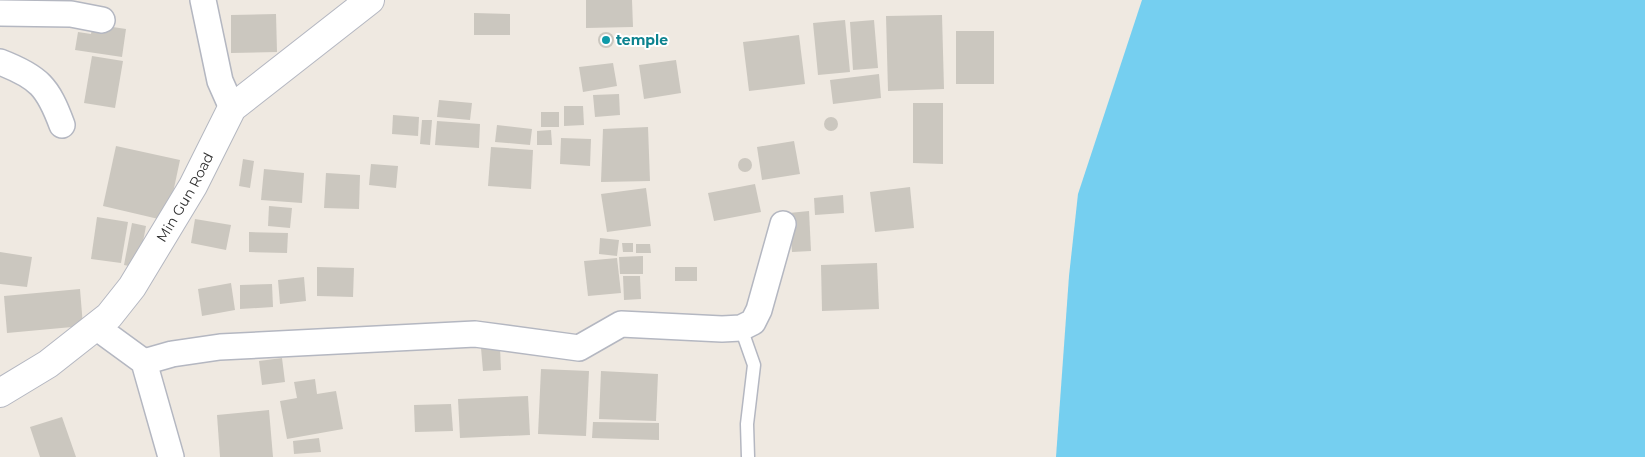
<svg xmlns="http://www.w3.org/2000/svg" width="1645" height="457" font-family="Montserrat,sans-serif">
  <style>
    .water { fill: #75cff0 }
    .building { fill: #cbc7bf }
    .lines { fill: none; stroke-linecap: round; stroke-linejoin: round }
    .lane-casing { stroke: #b4b7c1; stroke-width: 15 }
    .street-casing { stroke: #b4b7c1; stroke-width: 28 }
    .secondary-casing { stroke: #b4b7c1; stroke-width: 30 }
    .lane { stroke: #fff; stroke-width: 12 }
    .street { stroke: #fff; stroke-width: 25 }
    .secondary { stroke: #fff; stroke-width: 28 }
    .culture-dot { fill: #0f9aa8; stroke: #fff; stroke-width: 2 }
    .labels { text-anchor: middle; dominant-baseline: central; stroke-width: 4; stroke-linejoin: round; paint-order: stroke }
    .culture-label { font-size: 14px; font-weight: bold; fill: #0d838f; stroke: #fff; text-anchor: start }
    .street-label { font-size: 14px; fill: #2e2e2e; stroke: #fff }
  </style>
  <rect width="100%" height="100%" fill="#efe9e1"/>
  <polygon class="water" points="1142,0 1645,0 1645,457 1056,457 1069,276 1078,194"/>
  <g class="building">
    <polygon points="586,0 632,0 633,27 586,28"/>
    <polygon points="474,13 510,14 510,35 474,35"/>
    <polygon points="276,14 277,52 231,53 231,15"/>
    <polygon points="942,15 944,89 888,91 886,16"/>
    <polygon points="845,20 850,72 818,75 813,23"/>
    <polygon points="874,20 878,68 853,70 850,22"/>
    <polygon points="93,24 126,29 122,57 75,50 78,32 91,34"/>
    <rect x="956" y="31" width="38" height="53"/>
    <circle cx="606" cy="40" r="8"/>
    <polygon points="799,35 805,84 749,91 743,42"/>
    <polygon points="92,56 123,61 115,108 84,103"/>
    <polygon points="676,60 681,93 644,99 639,65"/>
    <polygon points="613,63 617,86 583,92 579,67"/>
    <polygon points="879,74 881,98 833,104 830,80"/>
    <polygon points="619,94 620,115 595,117 593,95"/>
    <polygon points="439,100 472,103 470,120 437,117"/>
    <polygon points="913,103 943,103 943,164 913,163"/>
    <polygon points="564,106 583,106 584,125 564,126"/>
    <rect x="541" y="112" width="18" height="15"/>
    <polygon points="393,115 419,117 418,136 392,134"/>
    <circle cx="831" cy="124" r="7"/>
    <polygon points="422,120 432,120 430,145 420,144"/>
    <polygon points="437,121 480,124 479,148 435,145"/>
    <polygon points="497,125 532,129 530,145 495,142"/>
    <polygon points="648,127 650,181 601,182 603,129"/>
    <polygon points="551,130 552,145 537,145 537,131"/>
    <polygon points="561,138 591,139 590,166 560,164"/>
    <polygon points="794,141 800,174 762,180 757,147"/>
    <polygon points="116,146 180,160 167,221 103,206"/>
    <polygon points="491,147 533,150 531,189 488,186"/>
    <circle cx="745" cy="165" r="7"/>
    <polygon points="243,159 254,161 250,188 239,186"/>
    <polygon points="371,164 398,166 396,188 369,185"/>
    <polygon points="264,169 304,173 302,203 261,200"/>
    <polygon points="326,173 360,175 359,209 324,208"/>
    <polygon points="755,184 761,212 714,221 708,193"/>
    <polygon points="910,187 914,228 875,232 870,192"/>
    <polygon points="646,188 651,226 607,232 601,194"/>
    <polygon points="843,195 844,213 815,215 814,198"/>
    <polygon points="269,206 292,208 290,228 268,226"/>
    <polygon points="809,211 811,251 792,252 789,213"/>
    <polygon points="97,217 128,222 121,263 91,259"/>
    <polygon points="195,219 231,225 226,250 191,243"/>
    <polygon points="132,223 146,226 138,268 124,265"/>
    <polygon points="249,232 288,233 287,253 249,252"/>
    <polygon points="600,238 619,240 617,256 599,254"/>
    <polygon points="622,243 633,243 633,252 623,252"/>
    <polygon points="636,244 650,244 651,253 636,253"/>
    <polygon points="0,252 32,257 27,287 0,284"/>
    <polygon points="643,256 643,274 620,274 619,257"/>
    <polygon points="617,258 621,293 588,296 584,261"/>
    <polygon points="877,263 879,309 822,311 821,265"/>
    <polygon points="317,267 354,268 353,297 317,296"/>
    <rect x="675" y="267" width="22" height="14"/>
    <polygon points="623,276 640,276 641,299 624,300"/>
    <polygon points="304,277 306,301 280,304 278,280"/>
    <polygon points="231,283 235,310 202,316 198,289"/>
    <polygon points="272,284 273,307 240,309 240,285"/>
    <polygon points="80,289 83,326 7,333 4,296"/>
    <polygon points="500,347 501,370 483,371 481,348"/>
    <polygon points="282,358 285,382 262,385 259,361"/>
    <polygon points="541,369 589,371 586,436 538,434"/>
    <polygon points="601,371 658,374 656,421 599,419"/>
    <polygon points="315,379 317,394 336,391 343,429 287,439 280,401 297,398 294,382"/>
    <polygon points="528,396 530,435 460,438 458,399"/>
    <polygon points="451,404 453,431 415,432 414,405"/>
    <polygon points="269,410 273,457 220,457 217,415"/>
    <polygon points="62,417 76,457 40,457 30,427"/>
    <polygon points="593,422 659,423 659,440 592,438"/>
    <polygon points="319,438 321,452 294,454 293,441"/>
  </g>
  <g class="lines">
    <g class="lane-casing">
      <polyline id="lane" points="741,328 754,365 747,424 748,457"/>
    </g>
    <g class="street-casing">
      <g id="street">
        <polyline points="203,0 220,81 232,108"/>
        <polyline points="0,13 71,14 102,20"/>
        <path d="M0 62C39 77 48 87 62 125"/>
        <polyline points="96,327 144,362 171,457"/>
        <polyline points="144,362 172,354 220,347 475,334 579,348 621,324 722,329 741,328 753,322 759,310 783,224"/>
      </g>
    </g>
    <g class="secondary-casing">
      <g id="secondary">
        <path id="s1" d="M0 393 48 364 109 316 132 287 193 186 232 108 370 0"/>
      </g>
    </g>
    <use href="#lane" class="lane"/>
    <use href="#street" class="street"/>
    <use href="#secondary" class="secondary"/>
  </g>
  <circle class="culture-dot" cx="606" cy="40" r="5"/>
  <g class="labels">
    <g class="culture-label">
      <text x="616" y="40">temple</text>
    </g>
    <g class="street-label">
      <text stroke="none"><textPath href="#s1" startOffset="275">Min Gun Road</textPath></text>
    </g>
  </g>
</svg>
